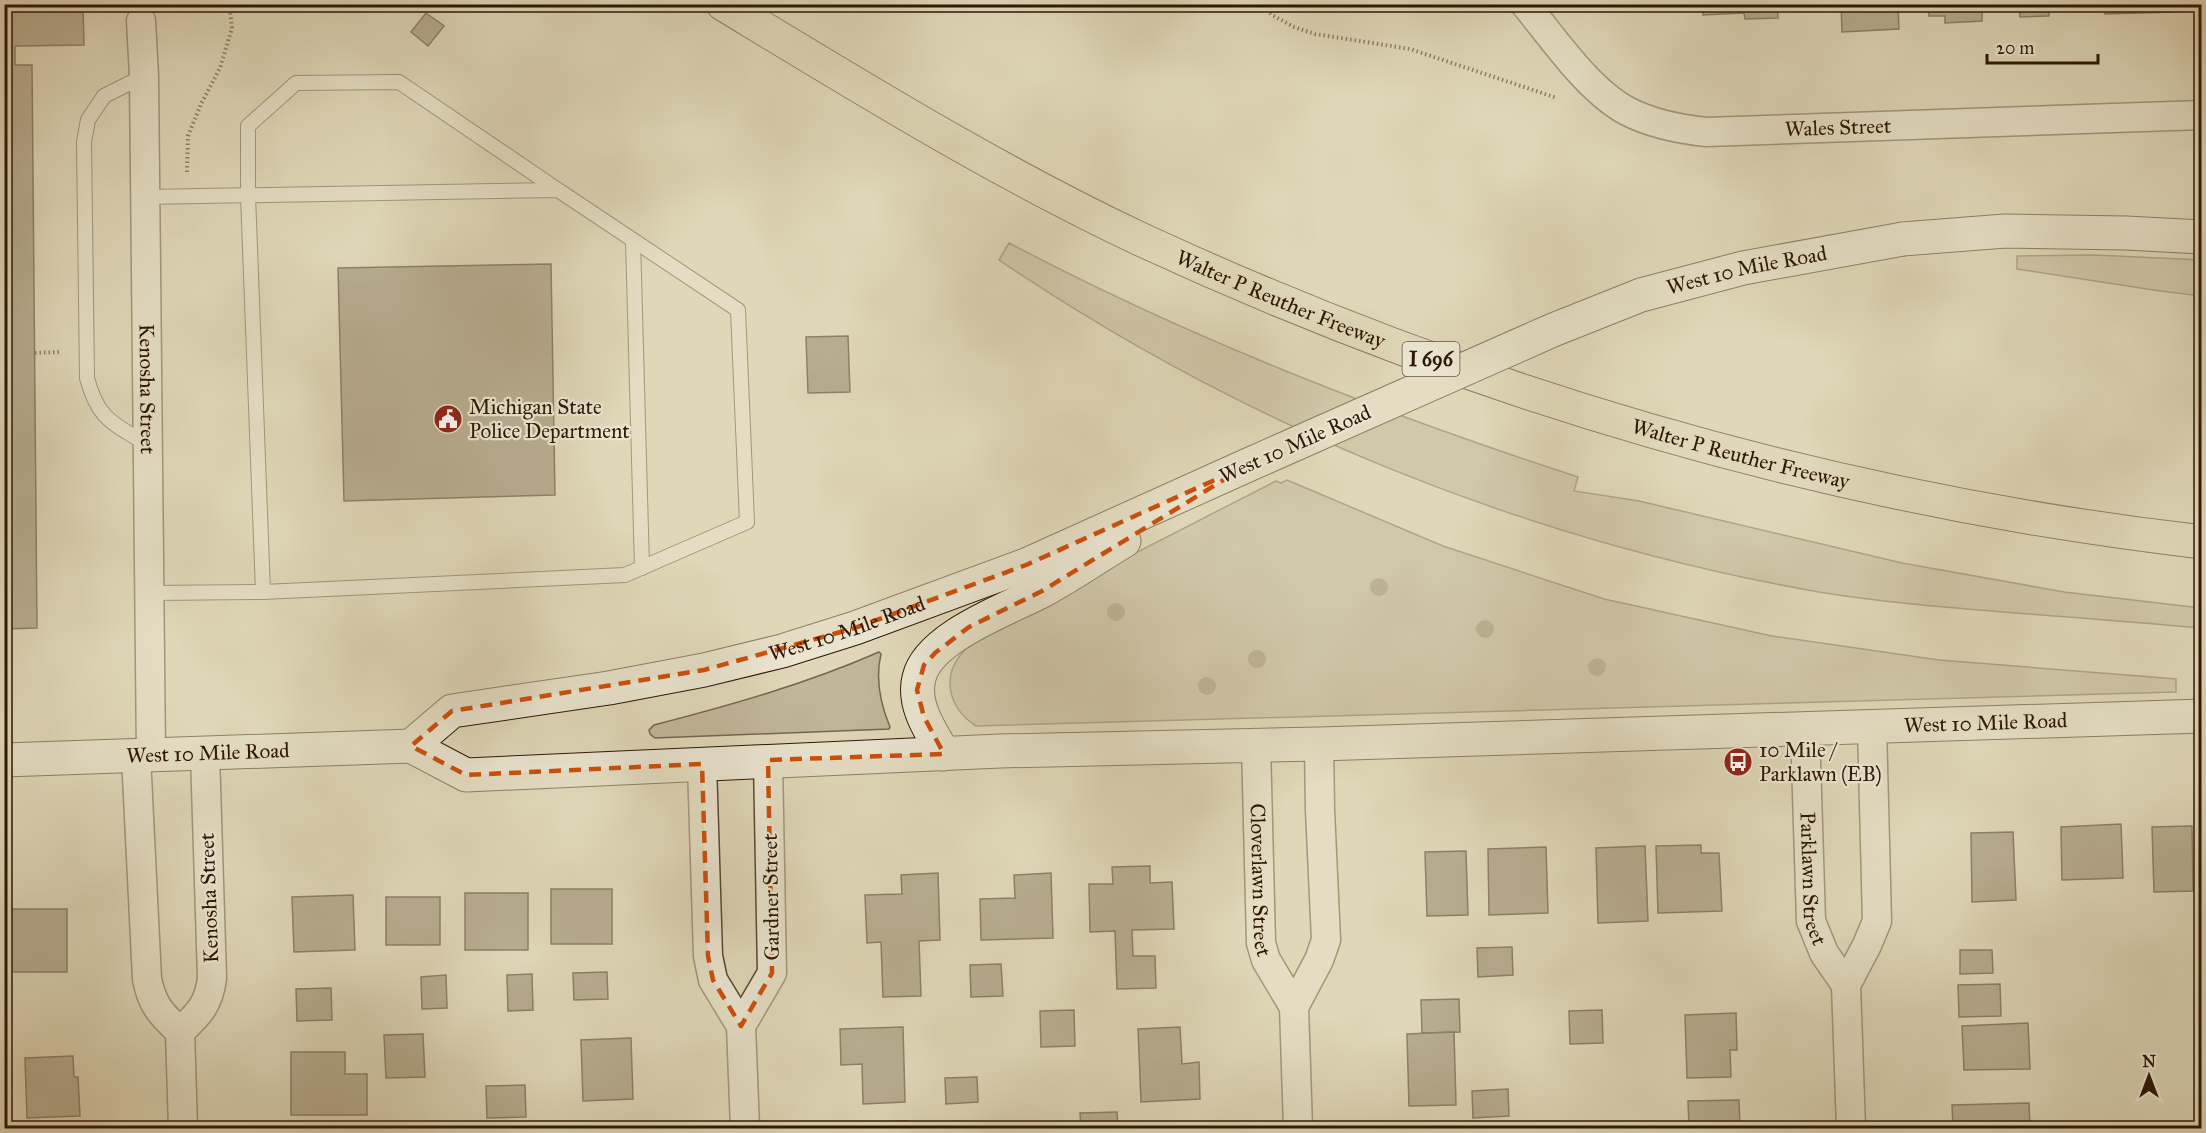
<svg xmlns="http://www.w3.org/2000/svg" width="2206" height="1133" font-family="'IM FELL Great Primer',serif">
  <style>
    .green { fill: #c1b69a; stroke: #786650; stroke-width: 1.5 }
    .building { fill: #8b7b62; stroke: #2f1705; stroke-width: 1.5 }
    .lines { fill: none; stroke-linecap: round; stroke-linejoin: round }
    .lane-casing { stroke: #5b4732; stroke-width: 16 }
    .street-casing { stroke: #5b4732; stroke-width: 31 }
    .secondary-casing { stroke: #2f1705; stroke-width: 35 }
    .highway-casing { stroke: #2f1705; stroke-width: 35 }
    .path { stroke: #2f1705; stroke-width: 4; stroke-dasharray: 1.5 3; stroke-linecap: butt }
    .lane { stroke: #eae5d1; stroke-width: 14 }
    .street { stroke: #eae5d1; stroke-width: 28 }
    .secondary { stroke: #eae5d1; stroke-width: 33 }
    .highway { stroke: #dfd7b8; stroke-width: 33 }
    .secondary-bridge-casing { stroke: #2f1705; stroke-width: 35; stroke-linecap: butt }
    .secondary-bridge { stroke: #eae5d1; stroke-width: 33 }
    .tree { fill: #96886e }
    .marked { fill: none; stroke: #cc4f0b; stroke-width: 4.5; stroke-dasharray: 12 8; stroke-linejoin: round }
    .labels { text-anchor: middle; dominant-baseline: central; stroke-width: 4.5; stroke-linejoin: round; paint-order: stroke }
    .shield { fill: #eae5d1; stroke: #675542; stroke-width: 1.5 }
    .shield-label { font-size: 20px; font-weight: bold; fill: #2f1705 }
    .street-label { font-size: 21px; fill: #2f1705; stroke: #eae5d1 }
    .poi-label { font-size: 21px; fill: #2f1705; stroke: #eae5d1; text-anchor: start }
  </style>
  <rect width="100%" height="100%" fill="#dfd7b8"/>
  <filter id="stains"><feTurbulence type="fractalNoise" baseFrequency=".00333" numOctaves="4"/><feColorMatrix values="0 0 0 0 .2 0 0 0 0 .09 0 0 0 0 .02 0 0 0 .5 -.17"/></filter>
  <radialGradient id="worn" r=".72"><stop offset=".6" stop-color="#630" stop-opacity="0"/><stop offset="1" stop-color="#630" stop-opacity=".3"/></radialGradient>
  <g class="green">
    <path d="M1009 243C1191 339 1382 413 1578 477L1574 491 1639 501 1902 563 2064 592 2201 608V628C2135 622 2069 617 2003 612 1942 607 1880 602 1819 592 1524 540 1246 427 999 260Z"/>
    <polygon points="2095,255 2201,260 2201,296 2160,291 2017,269 2017,256"/>
    <path d="M1287 480 1443 546 1604 599 1772 636 1939 660 2176 679V692L976 726C947 707 940 673 967 648 978 637 993 629 1005 620L1276 481 1281 483Z"/>
    <path d="M879 652 881 654C875 679 880 703 890 727L889 729 655 738 650 734 649 730 654 725C731 705 806 684 879 652Z"/>
  </g>
  <g class="building">
    <polygon points="4,4 83,4 84,45 15,46 15,65 32,65 37,628 4,629"/>
    <polygon points="1702,4 1777,4 1778,18 1745,19 1744,13 1703,15"/>
    <polygon points="1841,4 1898,4 1899,29 1842,32"/>
    <polygon points="1928,4 1982,4 1982,21 1945,23 1945,16 1929,16"/>
    <polygon points="2019,4 2078,4 2078,8 2049,9 2049,16 2020,17"/>
    <polygon points="2105,4 2174,4 2174,12 2105,14"/>
    <polygon points="426,13 444,26 428,46 411,32"/>
    <polygon points="551,264 555,495 344,501 338,268"/>
    <polygon points="848,336 850,392 808,393 806,337"/>
    <polygon points="2121,824 2123,878 2062,880 2061,827"/>
    <polygon points="2192,826 2193,891 2154,892 2152,827"/>
    <polygon points="2013,832 2016,900 1972,902 1971,833"/>
    <polygon points="1701,845 1701,853 1719,853 1722,911 1658,913 1656,846"/>
    <polygon points="1645,846 1648,921 1598,923 1596,848"/>
    <polygon points="1546,847 1548,913 1489,915 1488,849"/>
    <polygon points="1466,851 1468,915 1427,916 1425,852"/>
    <polygon points="1150,866 1150,883 1172,882 1174,929 1132,930 1133,956 1155,956 1156,988 1117,989 1115,931 1090,932 1089,884 1113,884 1112,867"/>
    <polygon points="938,873 940,940 919,941 921,996 883,997 881,942 867,943 865,895 902,894 901,875"/>
    <polygon points="1051,873 1053,938 981,940 980,899 1015,898 1014,875"/>
    <rect x="551" y="889" width="61" height="55"/>
    <rect x="465" y="893" width="63" height="57"/>
    <polygon points="353,895 355,950 294,952 292,897"/>
    <rect x="386" y="897" width="54" height="48"/>
    <rect x="6" y="909" width="61" height="63"/>
    <polygon points="1512,947 1513,975 1478,977 1477,948"/>
    <polygon points="1960,950 1992,950 1993,973 1960,974"/>
    <polygon points="1001,964 1003,996 971,997 970,965"/>
    <polygon points="607,972 608,999 574,1000 573,973"/>
    <polygon points="532,974 533,1010 508,1011 507,975"/>
    <polygon points="446,975 447,1008 422,1009 421,977"/>
    <polygon points="2000,984 2001,1016 1959,1017 1958,985"/>
    <polygon points="331,988 332,1020 297,1021 296,989"/>
    <polygon points="1459,999 1460,1032 1422,1033 1421,1000"/>
    <polygon points="1074,1010 1075,1046 1041,1047 1040,1011"/>
    <polygon points="1602,1010 1603,1043 1570,1044 1569,1011"/>
    <polygon points="1736,1013 1737,1050 1730,1050 1731,1077 1687,1078 1685,1015"/>
    <polygon points="2028,1023 2030,1069 1964,1070 1962,1026"/>
    <polygon points="903,1027 905,1102 863,1104 862,1064 841,1065 840,1029"/>
    <polygon points="1180,1027 1182,1064 1199,1062 1200,1099 1141,1102 1138,1029"/>
    <polygon points="1454,1032 1456,1105 1409,1106 1407,1034"/>
    <polygon points="423,1034 425,1077 386,1078 384,1035"/>
    <polygon points="631,1038 633,1099 583,1101 581,1040"/>
    <polygon points="291,1052 345,1052 345,1074 367,1074 367,1115 291,1115"/>
    <polygon points="73,1056 74,1077 78,1077 80,1116 27,1118 25,1058"/>
    <polygon points="977,1077 978,1102 946,1104 945,1078"/>
    <polygon points="525,1085 526,1117 487,1118 486,1086"/>
    <polygon points="1508,1089 1509,1116 1473,1118 1472,1091"/>
    <polygon points="1739,1100 1740,1128 1689,1128 1688,1101"/>
    <polygon points="2029,1103 2030,1128 1953,1128 1952,1105"/>
    <polygon points="1117,1112 1118,1128 1081,1128 1080,1113"/>
    <polygon points="907,1121 907,1128 844,1128 844,1123"/>
    <polygon points="1512,1123 1512,1128 1472,1128 1472,1124"/>
    <polygon points="426,1125 426,1128 390,1128 390,1126"/>
  </g>
  <g class="lines">
    <g class="lane-casing">
      <g id="lane">
        <path d="M144 76 104 96 88 120 84 142 87 378C98 420 113 423 148 445"/>
        <polyline points="145,197 558,190 738,310 747,522 625,575 263,592 150,593"/>
        <polyline points="633,240 642,568"/>
        <polyline points="263,592 248,195 248,126 296,83 399,82 558,190"/>
      </g>
    </g>
    <g class="street-casing">
      <g id="street">
        <path id="s1" d="M1525 4C1553 38 1588 90 1627 111 1652 124 1678 129 1706 132L2202 115"/>
        <path id="s2" d="M141 21 144 76 151 756"/>
        <path id="s3" d="M1805 729 1811 921 1824 953 1846 985"/>
        <path id="s4" d="M1256 744 1261 943 1266 960 1294 1007 1298 1128"/>
        <path d="M136 756 147 979C152 1005 161 1014 180 1032L183 1128"/>
        <polyline points="702,764 708,956 713,980 741,1026 745,1128"/>
        <polyline points="1294,1007 1319,960 1326,940 1320,810 1319,744"/>
        <polyline points="741,1026 772,973 768,760"/>
        <path d="M180 1032C199 1014 209 1004 212 978L205 754"/>
        <polyline points="1851,1128 1846,985 1867,945 1877,921 1872,726"/>
      </g>
    </g>
    <g class="secondary-casing">
      <g id="secondary">
        <polyline points="1903,239 2005,231 2126,233 2202,237"/>
        <path id="s5" d="M411 746 452 711 609 688 704 670 782 651 855 628 1026 565 1248 465"/>
        <path d="M944 754C931 732 912 705 919 678 928 637 1008 609 1042 591 1070 576 1097 557 1124 541"/>
        <path id="s6" d="M4 760 411 746 466 775 1000 751 1319 744 2202 716"/>
      </g>
    </g>
    <g class="highway-casing">
      <g id="highway">
        <path id="s7" d="M723 4C860 87 996 171 1140 239 1479 396 1831 499 2202 542"/>
      </g>
    </g>
    <g class="path">
      <polyline points="1260,4 1272,15 1294,27 1315,34 1410,49 1557,98"/>
      <polyline points="187,172 188,136 201,104 220,68 232,28 229,4"/>
      <polyline points="35,353 59,352"/>
    </g>
    <use href="#lane" class="lane"/>
    <use href="#street" class="street"/>
    <use href="#secondary" class="secondary"/>
    <use href="#highway" class="highway"/>
    <g class="secondary-bridge-casing">
      <g id="secondary-bridge">
        <path id="s8" d="M1248 465 1553 330 1641 295 1743 268 1903 239"/>
      </g>
    </g>
    <use href="#secondary-bridge" class="secondary-bridge"/>
  </g>
  <g class="tree">
    <circle cx="1379" cy="587" r="9"/>
    <circle cx="1116" cy="612" r="9"/>
    <circle cx="1485" cy="629" r="9"/>
    <circle cx="1257" cy="659" r="9"/>
    <circle cx="1597" cy="667" r="9"/>
    <circle cx="1207" cy="686" r="9"/>
  </g>
  <path d="M0 0H2206V1133H0ZM1248 465 1042 591 969 627 935 653 924 665 917 690 924 717 944 754 768 760 772 973 741 1026 713 980 708 956 702 764 466 775 411 746 452 711 704 670 855 628 1026 565Z" fill="#dfd7b8" fill-opacity=".55" fill-rule="evenodd"/>
  <path class="marked" d="M1248 465 1042 591 969 627 935 653 924 665 917 690 924 717 944 754 768 760 772 973 741 1026 713 980 708 956 702 764 466 775 411 746 452 711 704 670 855 628 1026 565Z"/>
  <defs>
    <g id="civic-disc" transform="scale(1.5)"><circle r="9.5" fill="#8f2418" stroke="#eae5d1"/><path d="M-.6-6.5H3V-4.5H.6V-3L4-1V1h2V6H-6V1h2V-1L-.6-3ZM-1.2 2.5V6h2.4V2.5Z" fill="#fff"/></g>
    <g id="bus-disc" transform="scale(1.5)"><circle r="9.5" fill="#8f2418" stroke="#eae5d1"/><path d="M-5-6H5V4H4V6H2V4H-2V6H-4V4H-5ZM-3.5-4V0h7V-4ZM-3.5 1.2v1.5H-2V1.2ZM2 1.2v1.5H3.5V1.2Z" fill="#fff"/></g>
  </defs>
  <g fill-rule="evenodd">
    <use href="#civic-disc" x="448" y="419"/>
    <use href="#bus-disc" x="1738" y="762"/>
  </g>
  <g class="labels">
    <rect class="shield" x="1402.5" y="342" width="57" height="34" rx="4.5"/>
    <g class="shield-label">
      <text x="1431" y="359">I 696</text>
    </g>
    <g class="street-label">
      <text stroke="none"><textPath href="#s1" startOffset="363">Wales Street</textPath></text>
      <text stroke="none"><textPath href="#s8" startOffset="537">West 10 Mile Road</textPath></text>
      <text stroke="none"><textPath href="#s7" startOffset="632">Walter P Reuther Freeway</textPath></text>
      <text stroke="none"><textPath href="#s2" startOffset="368">Kenosha Street</textPath></text>
      <text transform="translate(1295 444) rotate(-24)">West 10 Mile Road</text>
      <text stroke="none"><textPath href="#s7" startOffset="1118">Walter P Reuther Freeway</textPath></text>
      <text stroke="none"><textPath href="#s5" startOffset="458">West 10 Mile Road</textPath></text>
      <text stroke="none"><textPath href="#s6" startOffset="1990">West 10 Mile Road</textPath></text>
      <text stroke="none"><textPath href="#s6" startOffset="204">West 10 Mile Road</textPath></text>
      <text stroke="none"><textPath href="#s3" startOffset="150">Parklawn Street</textPath></text>
      <text stroke="none"><textPath href="#s4" startOffset="136">Cloverlawn Street</textPath></text>
      <text transform="translate(771 897) rotate(-91)">Gardner Street</text>
      <text transform="translate(209 898) rotate(-92)">Kenosha Street</text>
    </g>
    <g class="poi-label">
      <text x="469" y="407">Michigan State<tspan x="469" dy="24">Police Department</tspan></text>
      <text x="1759" y="750">10 Mile /<tspan x="1759" dy="24">Parklawn (EB)</tspan></text>
    </g>
  </g>
  <rect width="2206" height="1133" fill="none" stroke="#dfd7b8" stroke-width="24"/>
  <rect x="6" y="6" width="2194" height="1121" fill="none" stroke="#2f1705" stroke-width="3"/>
  <rect x="12" y="12" width="2182" height="1109" fill="none" stroke="#2f1705" stroke-width="1.5"/>
  <g transform="translate(2149 1076)" stroke="#eae5d1" stroke-width="4.5" paint-order="stroke">
  <path d="M0-4.5L10 22L0 15L-10 22Z" fill="#2f1705"/>
  <text y="-9" font-size="16" font-weight="bold" text-anchor="middle" fill="#2f1705">N</text>
  </g>
  <path d="M1987 54v9h111v-9" fill="none" stroke="#2f1705" stroke-width="3"/>
  <text x="1996" y="54" font-size="18" fill="#2f1705" stroke="#eae5d1" stroke-width="4.5" paint-order="stroke">20 m</text>
  <rect width="100%" height="100%" filter="url(#stains)"/>
  <rect width="100%" height="100%" fill="url(#worn)"/>
</svg>
